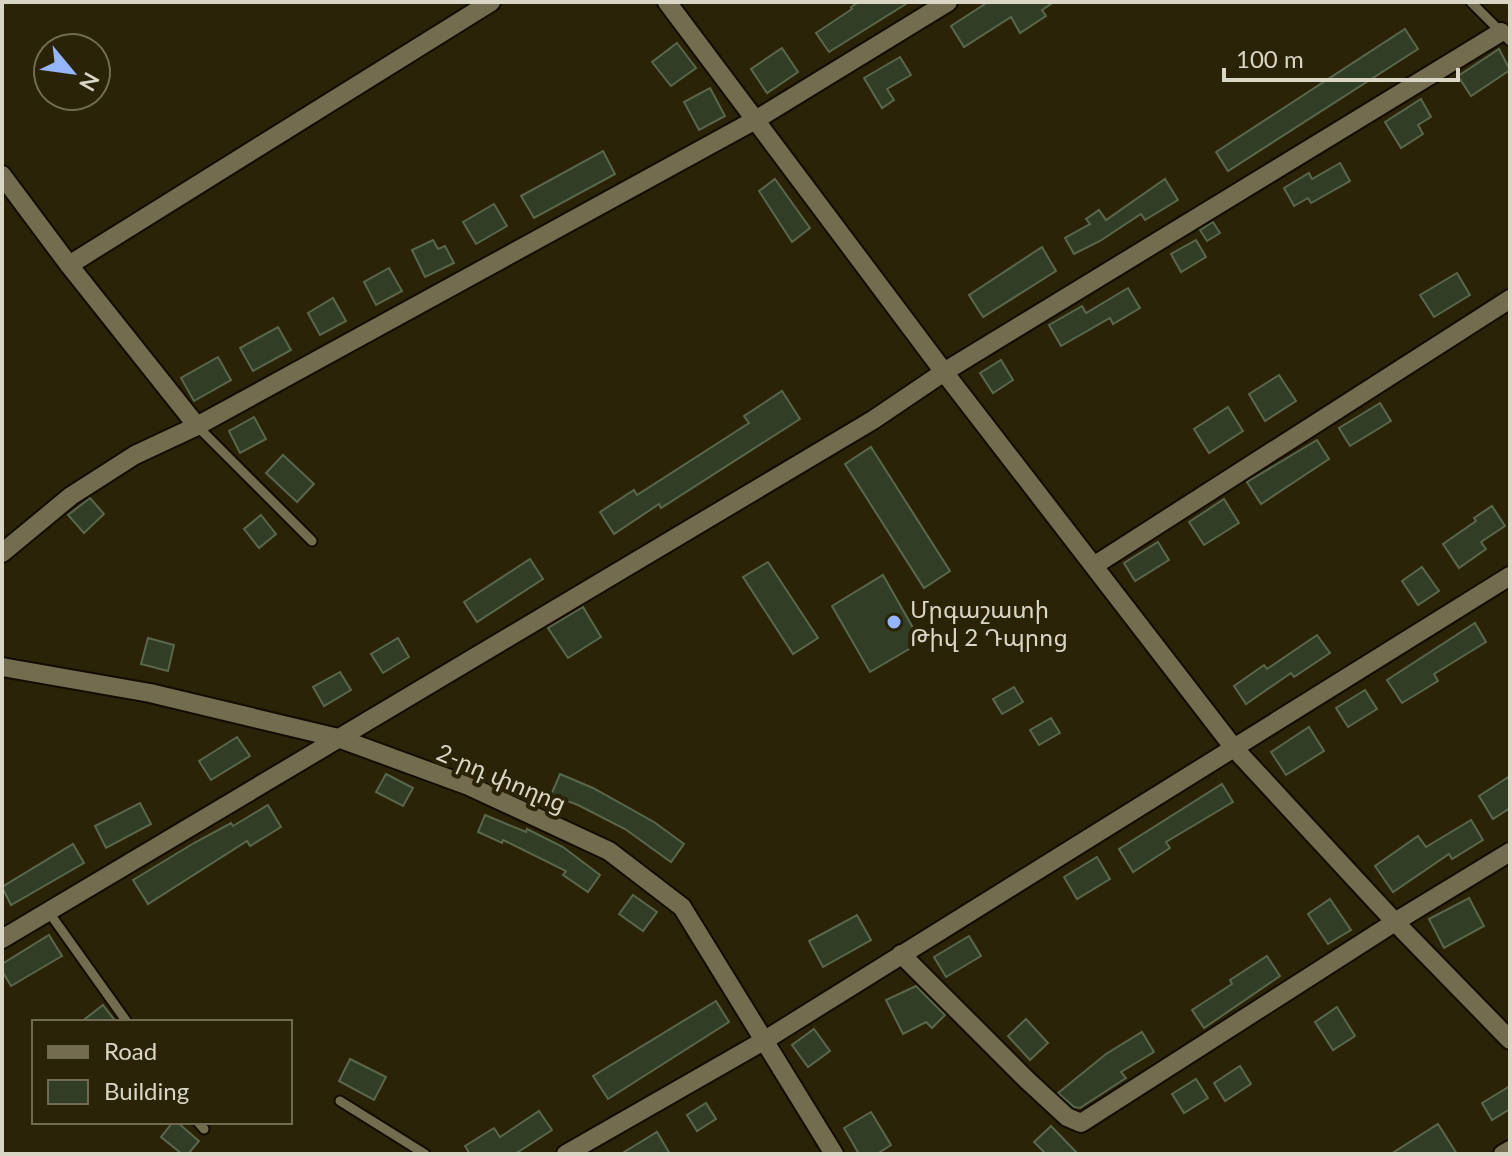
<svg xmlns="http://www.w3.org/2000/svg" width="1512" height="1156" font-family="Lato,'Noto Sans Armenian',sans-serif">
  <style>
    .building { fill: #313d24; stroke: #5a674c; stroke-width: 2 }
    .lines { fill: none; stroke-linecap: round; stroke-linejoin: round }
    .lane-casing { stroke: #130c00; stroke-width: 13 }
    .street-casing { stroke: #130c00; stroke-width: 22 }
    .lane { stroke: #746c4f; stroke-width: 9 }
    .street { stroke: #746c4f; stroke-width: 18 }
    .poi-dot { fill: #95b6fd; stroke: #2a2307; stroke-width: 3 }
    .labels { text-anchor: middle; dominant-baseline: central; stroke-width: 8; stroke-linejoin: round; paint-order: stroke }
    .poi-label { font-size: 24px; fill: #dad6c6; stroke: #2a2307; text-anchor: start }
    .street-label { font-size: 24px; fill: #dad6c6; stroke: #2a2307 }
  </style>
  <rect width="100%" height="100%" fill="#2a2307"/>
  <g class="building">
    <polygon points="859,2 909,2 829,52 816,33 852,9 851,7"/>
    <polygon points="988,2 1054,2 1042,10 1046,16 1020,33 1011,17 964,47 951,26"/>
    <polygon points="1405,29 1418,49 1228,171 1216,152"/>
    <polygon points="677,43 696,68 671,86 652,62"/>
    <polygon points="782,48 798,72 767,93 751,69"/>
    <polygon points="1499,49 1510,70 1471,96 1458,76"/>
    <polygon points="900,57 911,75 887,89 894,100 882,108 864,78"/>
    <polygon points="710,88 725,116 699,130 684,102"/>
    <polygon points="1421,99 1431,117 1418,125 1423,134 1401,148 1385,122"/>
    <polygon points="603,151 615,174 534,218 521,196"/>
    <polygon points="1340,163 1350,181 1311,203 1308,198 1294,206 1284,188 1309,173 1312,179"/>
    <polygon points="775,179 810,228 792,242 759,191"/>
    <polygon points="1165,179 1178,200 1145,220 1141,214 1100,241 1074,254 1065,238 1090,224 1086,219 1099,210 1106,220"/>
    <polygon points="494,204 507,226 476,244 463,222"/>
    <polygon points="1213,222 1220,233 1207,241 1200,230"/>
    <polygon points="433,240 438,249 445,246 454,263 425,277 412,250"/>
    <polygon points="1196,240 1206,257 1181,272 1171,254"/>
    <polygon points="1042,247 1056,271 983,317 969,295"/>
    <polygon points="389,268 402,291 376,305 364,282"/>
    <polygon points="1457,273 1470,295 1434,317 1420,295"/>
    <polygon points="1128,288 1140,308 1113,324 1110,318 1061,346 1049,325 1082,306 1086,313"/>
    <polygon points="333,298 346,321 320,335 308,313"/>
    <polygon points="278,327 291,350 253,371 240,348"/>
    <polygon points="218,357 231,380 194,401 181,378"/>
    <polygon points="1001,360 1013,380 993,393 980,373"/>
    <polygon points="1279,375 1296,401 1265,421 1249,394"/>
    <polygon points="782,391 800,419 661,508 659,504 614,534 600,512 634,490 637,495 749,423 744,416"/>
    <polygon points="1380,403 1391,421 1350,446 1339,428"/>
    <polygon points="1228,407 1243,431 1209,453 1194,429"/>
    <polygon points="254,417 266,439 240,453 229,431"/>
    <polygon points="1317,440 1329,459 1261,504 1247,482"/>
    <polygon points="871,447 950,571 924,588 845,464"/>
    <polygon points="283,455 314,484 297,502 266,473"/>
    <polygon points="90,498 104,514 84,533 68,515"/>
    <polygon points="1224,499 1239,523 1204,545 1189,522"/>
    <polygon points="1492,506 1505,526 1481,542 1486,549 1459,568 1443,544 1476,521 1474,518"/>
    <polygon points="261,515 276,534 259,548 244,529"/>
    <polygon points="1158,542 1169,560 1135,581 1124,563"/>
    <polygon points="530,559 543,579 477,622 464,602"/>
    <polygon points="768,562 818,638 793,654 743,577"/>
    <polygon points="1422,567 1439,591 1418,605 1402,581"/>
    <polygon points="883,575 921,642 870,672 832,606"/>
    <polygon points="583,607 601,637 568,658 548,628"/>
    <polygon points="1475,623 1486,642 1434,674 1438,681 1402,703 1387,680"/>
    <polygon points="1317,635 1330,653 1294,677 1291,673 1246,704 1234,686 1264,665 1267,669"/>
    <polygon points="148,638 174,645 168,671 141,664"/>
    <polygon points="398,638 409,657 383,673 371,654"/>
    <polygon points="340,672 351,690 324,706 313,687"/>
    <polygon points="1014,687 1023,702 1002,714 993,699"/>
    <polygon points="1365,690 1377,709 1348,727 1336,708"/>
    <polygon points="1051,718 1060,733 1039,745 1030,730"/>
    <polygon points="1309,727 1324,751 1286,775 1271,752"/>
    <polygon points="237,737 250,756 211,780 199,761"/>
    <polygon points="386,774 413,788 403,806 376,792"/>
    <polygon points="560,774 593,788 654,822 684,844 671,862 625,829 578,805 551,795"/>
    <polygon points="1510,776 1510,808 1493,819 1479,796"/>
    <polygon points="1222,784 1233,802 1166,842 1170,848 1133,872 1119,849"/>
    <polygon points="140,803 151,824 106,848 95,826"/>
    <polygon points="268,805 281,827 250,846 247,841 148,904 133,880 194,843 231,823 233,826"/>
    <polygon points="485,815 526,832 527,829 563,847 600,875 588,892 563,875 566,871 503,840 502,843 478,832"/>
    <polygon points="1471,820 1483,840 1452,859 1449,854 1393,892 1375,866 1418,836 1426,847"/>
    <polygon points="73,844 84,863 11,905 2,887"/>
    <polygon points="1097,857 1110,879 1077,899 1064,877"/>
    <polygon points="633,895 657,912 643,931 619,914"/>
    <polygon points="1469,898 1484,926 1444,948 1429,919"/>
    <polygon points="1330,899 1351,930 1328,944 1308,914"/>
    <polygon points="857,915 871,940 823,967 809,941"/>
    <polygon points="49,935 62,956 11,986 2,971 2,964"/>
    <polygon points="969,936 981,956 946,977 934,957"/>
    <polygon points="1267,956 1280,976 1204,1028 1192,1010 1232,984 1230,980"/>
    <polygon points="916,986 945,1015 932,1028 926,1022 903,1034 886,1000"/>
    <polygon points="716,1001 729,1022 608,1099 593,1076"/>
    <polygon points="103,1005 116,1022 81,1022"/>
    <polygon points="1337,1007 1355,1036 1333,1050 1315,1022"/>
    <polygon points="1026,1019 1048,1043 1030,1060 1008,1036"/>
    <polygon points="814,1029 830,1051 808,1067 792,1045"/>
    <polygon points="1142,1032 1154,1052 1121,1072 1126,1078 1080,1108 1074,1107 1058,1093 1106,1054"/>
    <polygon points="350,1059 386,1077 374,1100 339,1081"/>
    <polygon points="1240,1066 1251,1084 1225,1101 1214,1083"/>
    <polygon points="1196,1079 1208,1098 1184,1113 1172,1094"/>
    <polygon points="1510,1086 1510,1109 1492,1120 1482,1103"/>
    <polygon points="706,1103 716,1119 697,1131 687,1115"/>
    <polygon points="539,1111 552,1130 515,1154 470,1154 465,1146 494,1128 500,1137"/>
    <polygon points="871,1112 891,1145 877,1154 859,1154 844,1128"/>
    <polygon points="173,1122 177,1122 199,1141 188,1154 182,1154 161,1137"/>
    <polygon points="1438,1124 1457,1154 1391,1154"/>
    <polygon points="1051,1126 1078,1154 1046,1154 1034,1142"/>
    <polygon points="657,1132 670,1154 621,1154"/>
  </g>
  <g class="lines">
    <g class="lane-casing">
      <g id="lane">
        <polyline points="1471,2 1510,41"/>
        <polyline points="197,426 312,541"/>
        <polyline points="48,911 127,1022"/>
        <polyline points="340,1101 425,1154"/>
        <polyline points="198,1122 204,1129"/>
      </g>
    </g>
    <g class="street-casing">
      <g id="street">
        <polyline points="667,2 944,372 1234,748 1395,922 1510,1040"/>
        <polyline points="2,175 69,265 197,426"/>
        <polyline points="69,265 491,2"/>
        <polyline points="2,553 71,496 135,455 197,426 757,119 948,2"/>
        <polyline points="1095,565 1510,299"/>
        <polyline points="2,667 150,693 338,738 469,786 609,851 682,907 834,1154"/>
        <polyline points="2,939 873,420 944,372 1501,32"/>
        <polyline points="901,954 1027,1080 1067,1117 1081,1123 1395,922 1510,852"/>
        <polyline points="566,1154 765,1040 1510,576"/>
        <polyline points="1503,1154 1510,1150"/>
      </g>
    </g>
    <use href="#lane" class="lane"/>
    <use href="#street" class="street"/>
  </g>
  <circle class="poi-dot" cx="894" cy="622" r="8"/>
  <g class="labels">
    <g class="poi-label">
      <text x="910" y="608">Մրգաշատի<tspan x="910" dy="28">Թիվ 2 Դպրոց</tspan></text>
    </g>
    <g class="street-label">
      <text transform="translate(502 777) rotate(23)">2-րդ փողոց</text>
    </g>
  </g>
  <rect width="1512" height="1156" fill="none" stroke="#dad6c6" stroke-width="8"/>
  <rect x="32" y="1020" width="260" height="104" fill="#2a2307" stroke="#706b53" stroke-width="2"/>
  <rect x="48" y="1046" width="40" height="12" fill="#746c4f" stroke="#706b53" stroke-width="2"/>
  <text x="104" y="1060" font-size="24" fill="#dad6c6">Road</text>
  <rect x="48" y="1080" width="40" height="24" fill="#313d24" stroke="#706b53" stroke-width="2"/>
  <text x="104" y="1100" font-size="24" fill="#dad6c6">Building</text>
  <g transform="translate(72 72) rotate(119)"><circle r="38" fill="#2a2307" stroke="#706b53" stroke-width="2"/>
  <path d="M0-6L14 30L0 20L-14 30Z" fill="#95b6fd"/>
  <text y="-12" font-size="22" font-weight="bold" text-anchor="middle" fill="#dad6c6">N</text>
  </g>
  <path d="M1224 68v12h234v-12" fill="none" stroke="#dad6c6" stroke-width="4"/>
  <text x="1236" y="68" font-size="24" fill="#dad6c6" stroke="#2a2307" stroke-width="6" paint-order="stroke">100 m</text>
</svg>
